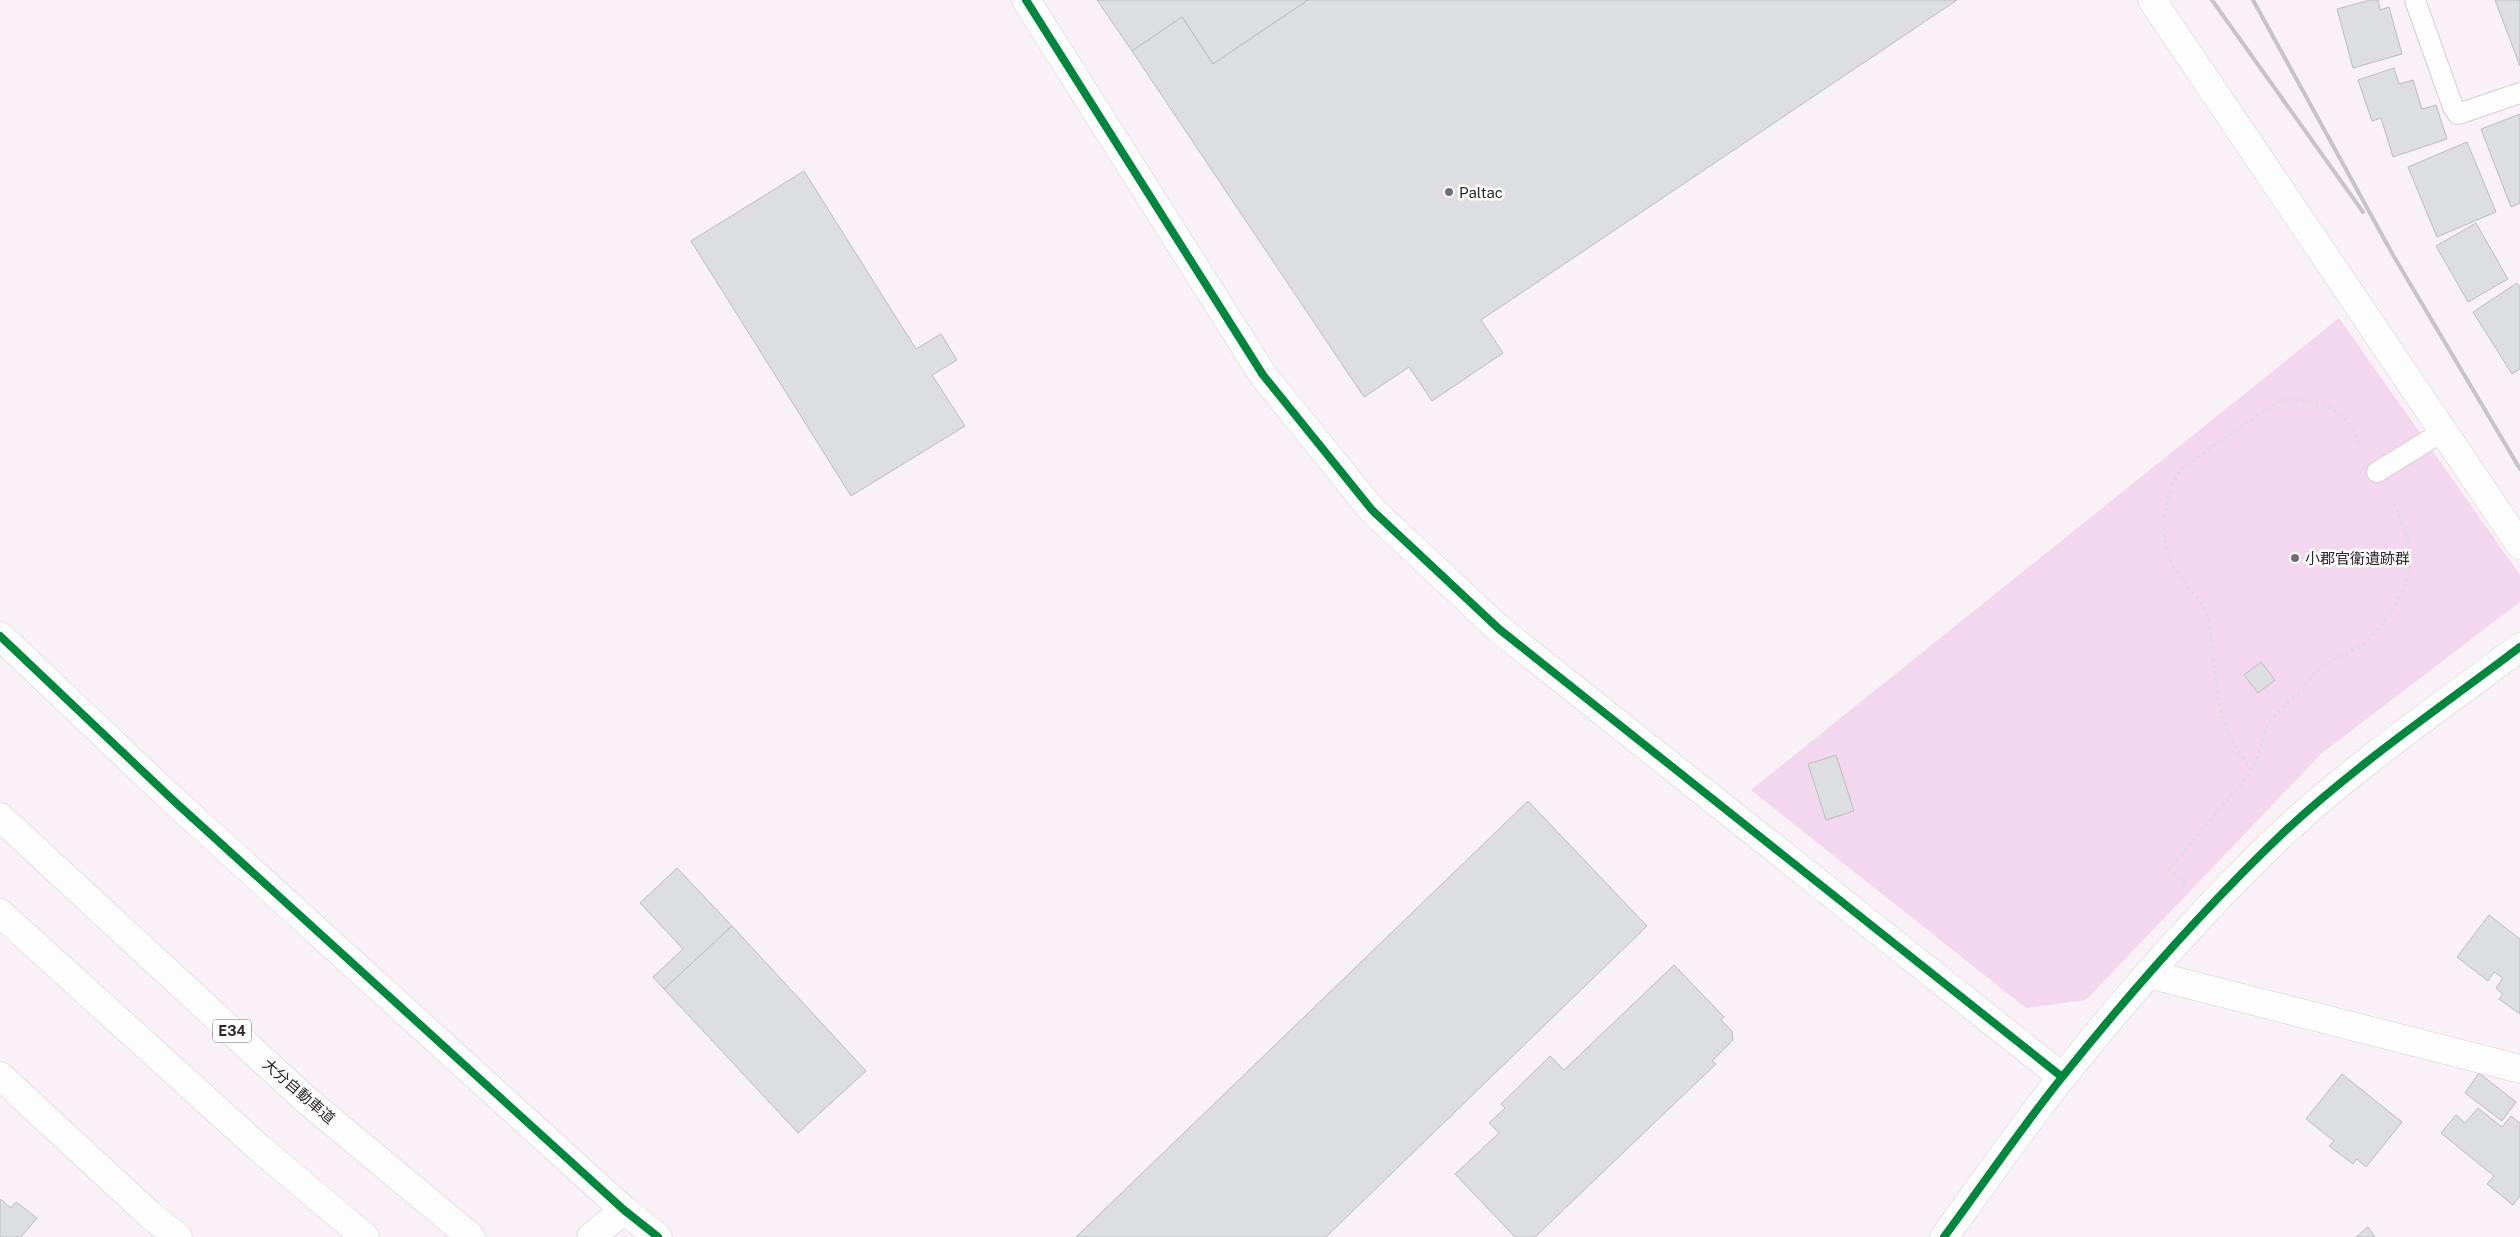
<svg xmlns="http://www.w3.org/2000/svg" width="2520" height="1237" font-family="'Public Sans','Noto Sans JP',sans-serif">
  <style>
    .green { fill: #f3d7ee }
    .building { fill: #dcdee1; stroke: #bbbcc0 }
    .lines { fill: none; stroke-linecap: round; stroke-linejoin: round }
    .service-casing { stroke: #d6cdd4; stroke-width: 22 }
    .minor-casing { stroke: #d6cdd4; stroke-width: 29 }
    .tertiary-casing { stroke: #d6cdd4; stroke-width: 29 }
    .motorway-casing { stroke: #d6cdd4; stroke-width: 29 }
    .path { stroke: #dedcde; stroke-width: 3; stroke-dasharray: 2.5 4; stroke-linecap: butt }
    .service { stroke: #fefdfe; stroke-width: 20 }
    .minor { stroke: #fefdfe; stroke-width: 28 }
    .tertiary { stroke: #fefdfe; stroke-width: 28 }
    .motorway { stroke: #fefdfe; stroke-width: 28 }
    .rail { stroke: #c7c4c7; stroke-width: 4 }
    .cycleway-casing { stroke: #fff; stroke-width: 11 }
    .cycleway { stroke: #00873e; stroke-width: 8 }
    .poi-dot { fill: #756c73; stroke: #fff; stroke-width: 2 }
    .labels { text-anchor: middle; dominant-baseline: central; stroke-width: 5; stroke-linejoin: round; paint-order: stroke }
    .shield { fill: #fff; stroke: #6c666b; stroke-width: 1 }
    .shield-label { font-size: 14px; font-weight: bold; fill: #2d252c }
    .poi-label { font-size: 15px; fill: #2d252c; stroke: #fff; text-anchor: start }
    .street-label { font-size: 15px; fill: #2d252c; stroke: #fff }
  </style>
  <rect width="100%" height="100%" fill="#faf0f8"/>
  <polygon class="green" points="2339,318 2520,575 2520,602 2322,753 2086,1000 2026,1008 1751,790"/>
  <g class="building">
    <polygon points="1097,0 1308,0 1213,64 1182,17 1132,51"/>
    <polygon points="1308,0 1957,0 1481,320 1503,353 1432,401 1409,367 1364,397 1132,51 1182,17 1213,64"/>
    <polygon points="2370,0 2378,0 2380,10 2389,7 2402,54 2353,68 2337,9"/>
    <polygon points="2495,0 2520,0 2520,66"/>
    <polygon points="2394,68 2399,84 2413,80 2422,109 2436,105 2447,139 2393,157 2381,118 2372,121 2358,80"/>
    <polygon points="2520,114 2520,203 2511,207 2481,129"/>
    <polygon points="2467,142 2496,212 2437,237 2408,167"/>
    <polygon points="804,171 916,349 941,334 957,360 932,375 965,426 851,496 691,241"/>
    <polygon points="2476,223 2508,279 2468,302 2436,246"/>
    <polygon points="2517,283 2520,287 2520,369 2512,374 2473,312"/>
    <polygon points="2261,662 2275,680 2258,693 2244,675"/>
    <polygon points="1836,755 1854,811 1826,820 1808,764"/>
    <polygon points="1528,801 1647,926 1326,1237 1076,1237"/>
    <polygon points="677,868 732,926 664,989 653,977 683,949 640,903"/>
    <polygon points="2489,915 2520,939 2520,1014 2499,999 2503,994 2496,988 2503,978 2494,972 2488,981 2457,957"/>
    <polygon points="732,926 866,1071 798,1133 664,989"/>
    <polygon points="1674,965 1724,1017 1721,1020 1732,1031 1733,1040 1712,1061 1716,1064 1535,1237 1515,1237 1455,1174 1499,1133 1489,1123 1505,1108 1501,1104 1550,1056 1564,1070"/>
    <polygon points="2479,1073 2516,1102 2502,1121 2465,1093"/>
    <polygon points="2342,1074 2402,1122 2366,1167 2357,1159 2353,1164 2329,1146 2334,1141 2306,1119"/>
    <polygon points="2478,1108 2502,1127 2511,1116 2520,1123 2520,1196 2513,1205 2487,1184 2494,1176 2441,1133 2456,1115 2465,1123"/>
    <polygon points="0,1199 11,1208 16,1202 37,1218 21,1237 0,1237"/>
    <polygon points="2368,1227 2375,1237 2356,1237"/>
  </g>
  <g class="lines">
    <g class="service-casing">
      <g id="service">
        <polyline points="2415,0 2453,107 2458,114 2520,93"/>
        <polyline points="2377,472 2442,432"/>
      </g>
    </g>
    <g class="minor-casing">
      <g id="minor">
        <polyline points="2152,0 2520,545"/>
        <polyline points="0,636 174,801 624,1210 658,1237"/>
        <polyline points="2148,974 2520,1069"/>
        <polyline points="0,1076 148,1213 178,1237"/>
        <polyline points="591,1237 624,1210"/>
      </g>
    </g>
    <g class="tertiary-casing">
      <g id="tertiary">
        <polyline points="1026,0 1263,375 1372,510 1499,629 2062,1077"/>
        <path d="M1944 1237C1984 1183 2021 1128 2063 1076 2132 990 2204 908 2284 832 2357 764 2441 707 2520 647"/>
      </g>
    </g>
    <g class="motorway-casing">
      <g id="motorway">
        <polyline points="0,817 304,1098 471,1237"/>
        <polyline points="0,913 258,1147 365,1237"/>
      </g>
    </g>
    <g class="path">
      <path d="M2252 769C2213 725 2217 677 2209 623 2205 599 2181 584 2171 562 2163 546 2164 524 2166 506 2168 497 2174 479 2180 471 2185 465 2276 401 2283 400 2293 397 2326 404 2334 410 2346 418 2356 433 2362 445"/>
      <polyline points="2185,883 2169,869 2247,777 2258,756 2267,726 2284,705 2303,690 2314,673 2335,659 2363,645 2384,622 2402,592 2410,568 2408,539 2392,499"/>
    </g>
    <use href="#service" class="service"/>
    <use href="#minor" class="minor"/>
    <use href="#tertiary" class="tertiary"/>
    <use href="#motorway" class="motorway"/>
    <g class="rail">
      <polyline points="2212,0 2363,212"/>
      <polyline points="2253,0 2393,255 2520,469"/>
    </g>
    <g class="cycleway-casing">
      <g id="cycleway">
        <polyline points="1026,0 1263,375 1372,510 1499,629 2062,1077"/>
        <polyline points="0,636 174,801 624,1210 658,1237"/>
        <path d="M1944 1237C1984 1183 2021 1128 2063 1076 2132 990 2204 908 2284 832 2357 764 2441 707 2520 647"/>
      </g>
    </g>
    <use href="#cycleway" class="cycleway"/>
  </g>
  <g class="poi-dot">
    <circle cx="1449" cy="192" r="5"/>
    <circle cx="2295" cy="558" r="5"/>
  </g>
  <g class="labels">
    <rect class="shield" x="213" y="1019.5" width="38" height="23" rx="4"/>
    <g class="shield-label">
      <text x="232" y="1031">E34</text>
    </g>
    <g class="poi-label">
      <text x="1459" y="192">Paltac</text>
      <text x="2305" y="558">小郡官衛遺跡群</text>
    </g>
    <g class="street-label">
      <text transform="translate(299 1091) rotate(41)">大分自動車道</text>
    </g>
  </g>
</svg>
